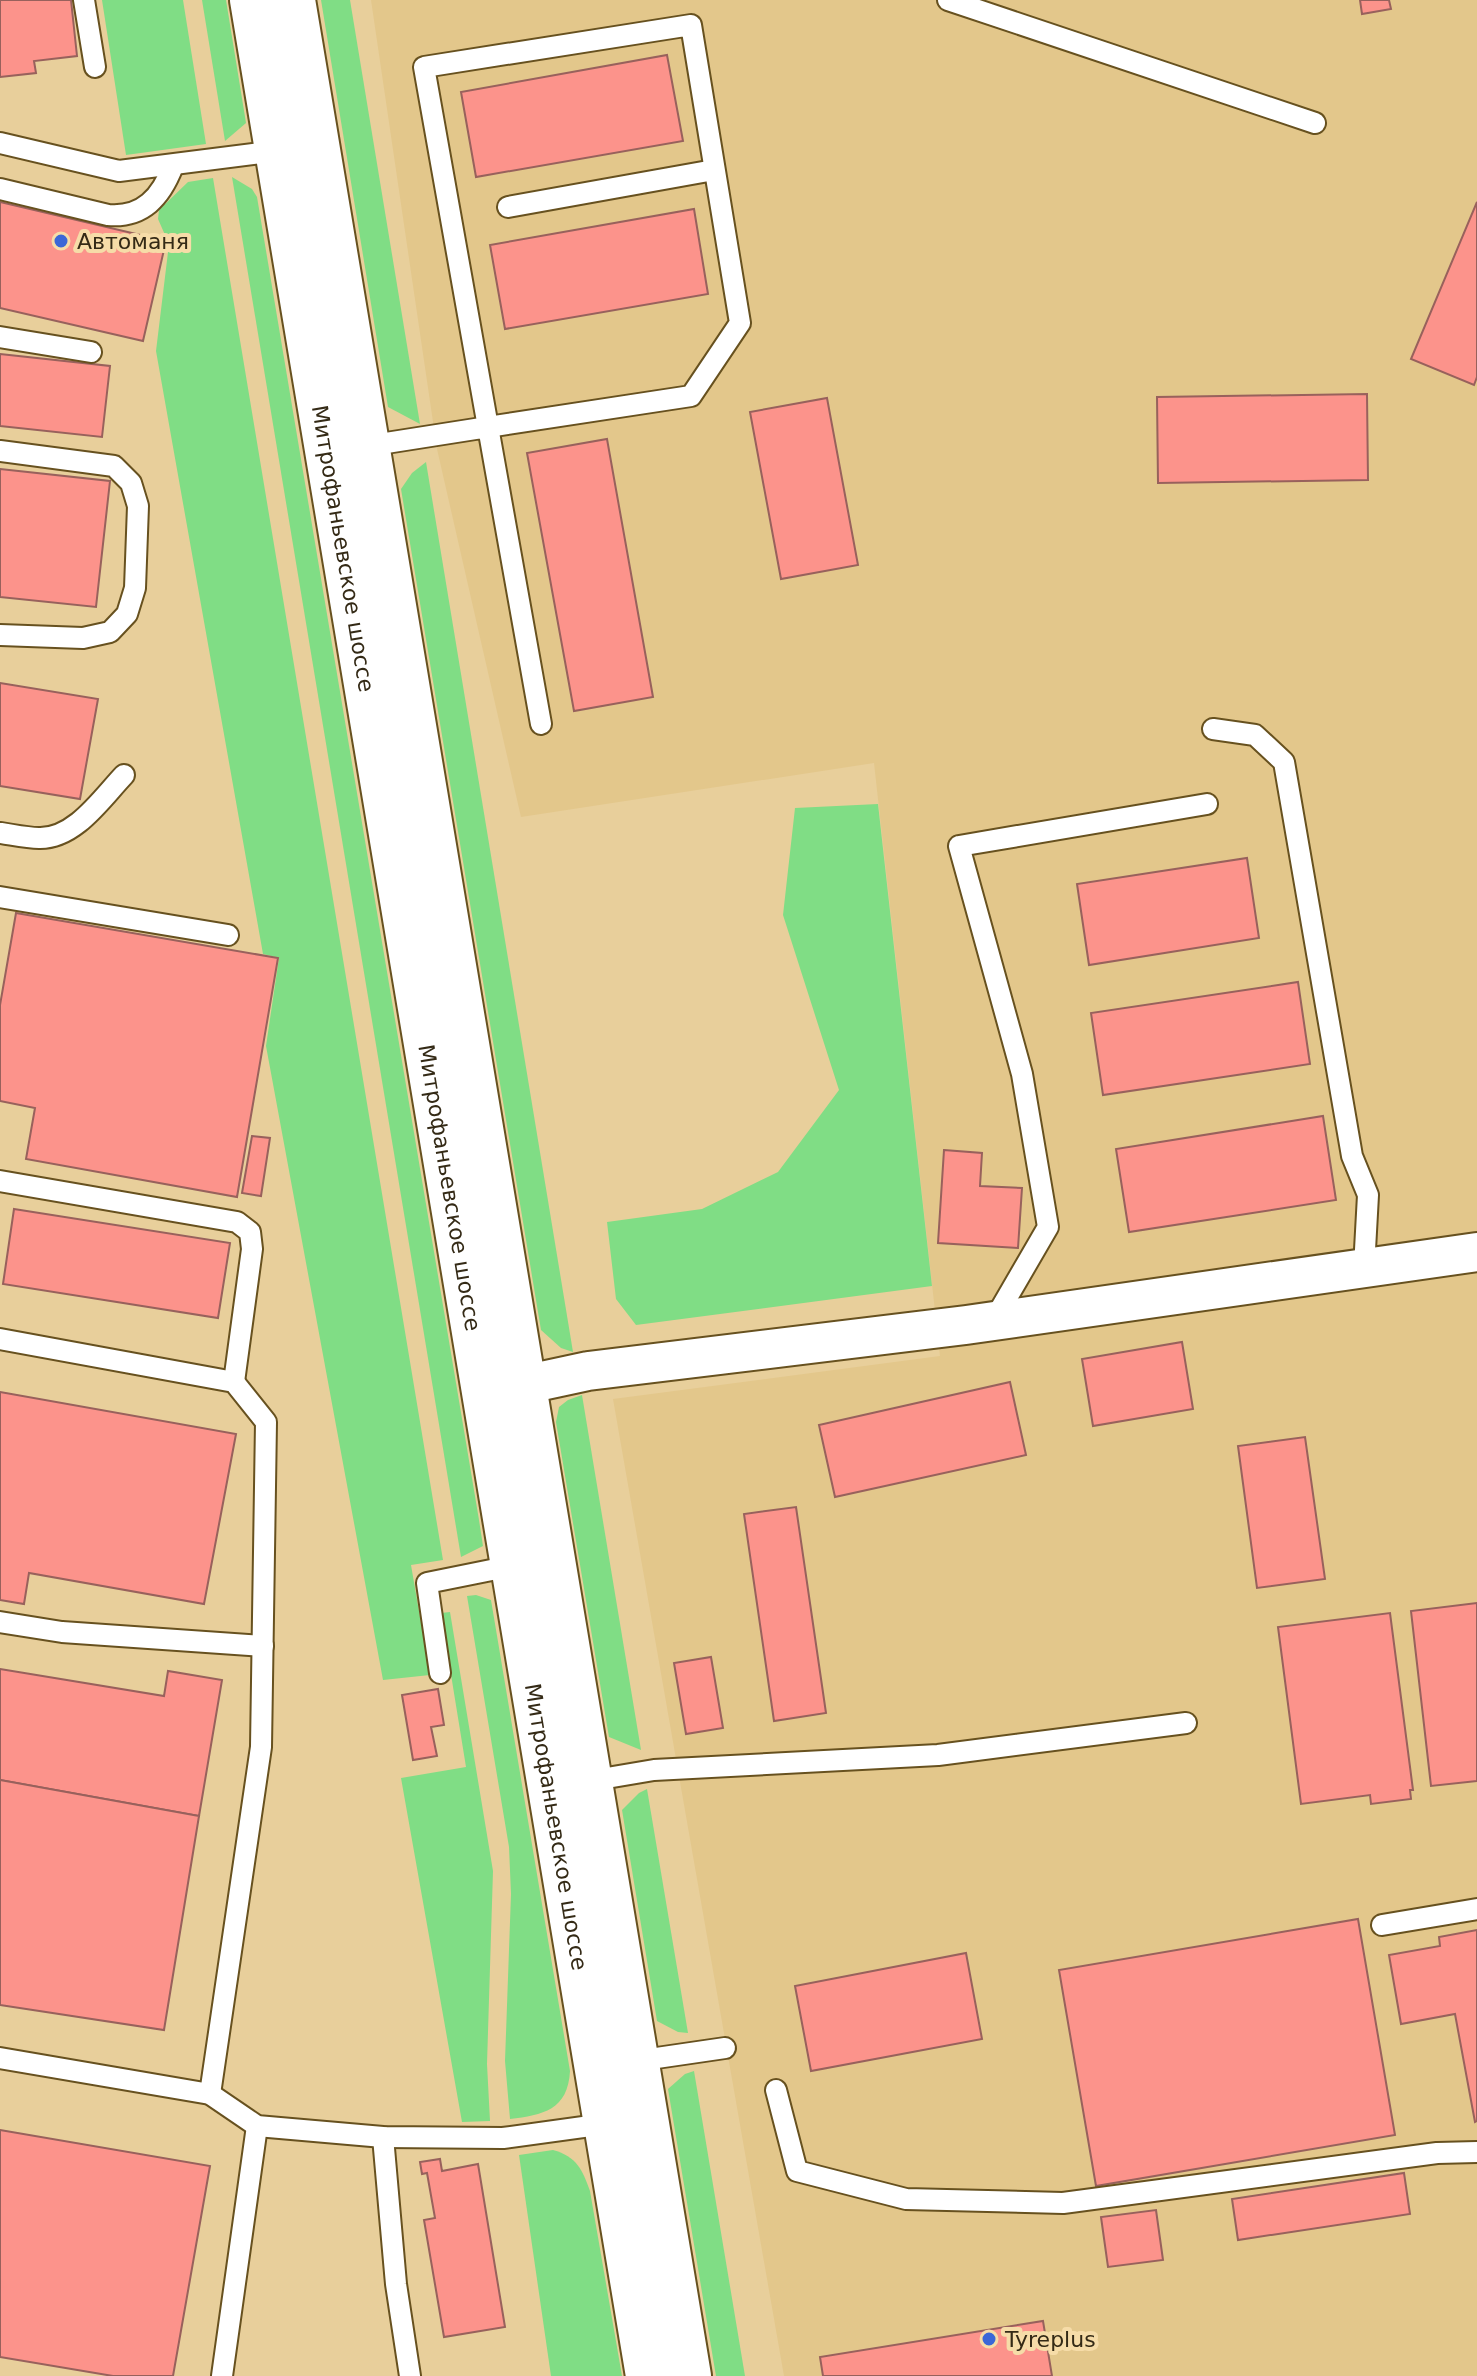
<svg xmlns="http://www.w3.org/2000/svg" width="1477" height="2376" font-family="'DejaVu Sans',sans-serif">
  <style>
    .built { fill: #e3c78b }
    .green { fill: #80dd85 }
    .building { fill: #fc938b; stroke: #98615c; stroke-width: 2 }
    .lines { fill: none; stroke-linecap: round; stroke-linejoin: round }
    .lane-casing { stroke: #67511f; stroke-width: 24 }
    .street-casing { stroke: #67511f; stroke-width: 42 }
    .primary-casing { stroke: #67511f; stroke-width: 48 }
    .lane { stroke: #fff; stroke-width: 20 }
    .street { stroke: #fff; stroke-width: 38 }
    .primary { stroke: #fff; stroke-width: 44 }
    .poi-dot { fill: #3b67d7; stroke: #f6dca8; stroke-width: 3 }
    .labels { text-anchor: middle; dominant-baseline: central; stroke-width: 8; stroke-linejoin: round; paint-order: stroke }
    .poi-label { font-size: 22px; fill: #342a16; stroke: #f6dca8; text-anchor: start }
    .street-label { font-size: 22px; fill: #342a16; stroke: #f6dca8 }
  </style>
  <rect width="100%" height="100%" fill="#e8cf9b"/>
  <polygon class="built" points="371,0 1477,0 1477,2376 784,2376 613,1399 940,1356 874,763 521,817 437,449"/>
  <g class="green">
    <polygon points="102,0 183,0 206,144 126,155"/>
    <polygon points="202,0 226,0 246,123 225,141"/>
    <polygon points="321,0 350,0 420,424 388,407"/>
    <polygon points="232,177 252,189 257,197 479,1520 483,1546 461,1557"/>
    <polygon points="213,178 443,1560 411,1565 430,1675 383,1680 266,1046 279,958 263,954 156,351 169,244 158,219 159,210 188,182"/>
    <polygon points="426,462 573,1352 561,1348 541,1330 401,489 412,473"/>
    <polygon points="878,804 932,1286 636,1325 616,1299 607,1222 702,1209 778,1172 839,1090 783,915 795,808"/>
    <polygon points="582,1395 641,1750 609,1737 556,1422 559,1407 568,1400"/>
    <path d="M476 1595 491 1600 570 2071C568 2110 543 2115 510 2119L505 2061 511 1894 509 1847 467 1596Z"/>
    <polygon points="450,1612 493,1871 487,2064 490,2121 462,2122 401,1778 466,1767 441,1613"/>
    <polygon points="647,1789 688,2033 678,2032 657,2021 622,1810 639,1793"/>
    <polygon points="694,2071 745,2376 716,2376 668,2089 685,2074"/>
    <path d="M553 2150C577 2157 582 2169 590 2191L622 2376H551L519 2155Z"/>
  </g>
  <g class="building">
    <polygon points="0,0 71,0 77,56 34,61 36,73 0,77"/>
    <polygon points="1360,0 1389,0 1391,9 1362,14"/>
    <polygon points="667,55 683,141 476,177 461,92"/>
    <polygon points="0,202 166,241 143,341 0,308"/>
    <polygon points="1477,202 1477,377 1474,385 1411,359"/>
    <polygon points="694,209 708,294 505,329 490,245"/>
    <polygon points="0,354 110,366 102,437 0,426"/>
    <polygon points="1367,394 1368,480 1158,483 1157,397"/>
    <polygon points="827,398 858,565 781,579 750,412"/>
    <polygon points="607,439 653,697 574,711 527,453"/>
    <polygon points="0,469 110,481 96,607 0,597"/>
    <polygon points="0,683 98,699 80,799 0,786"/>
    <polygon points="1247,858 1259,938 1089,965 1077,884"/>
    <polygon points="16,913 278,958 237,1197 26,1159 35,1108 0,1101 0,1005"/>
    <polygon points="1298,982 1310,1064 1103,1095 1091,1013"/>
    <polygon points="1323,1116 1336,1200 1129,1232 1116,1149"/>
    <polygon points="252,1136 270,1138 261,1196 242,1193"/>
    <polygon points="944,1150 982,1153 980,1186 1022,1188 1018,1248 938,1243"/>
    <polygon points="14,1209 230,1243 218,1318 3,1284"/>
    <polygon points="1182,1342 1193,1409 1093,1426 1082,1359"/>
    <polygon points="1010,1382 1026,1455 835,1497 819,1425"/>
    <polygon points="0,1392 236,1434 204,1604 29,1573 24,1604 0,1600"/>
    <polygon points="1305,1437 1325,1579 1257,1588 1238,1446"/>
    <polygon points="796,1507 826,1713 774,1721 744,1514"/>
    <polygon points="1477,1603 1477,1781 1431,1786 1411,1611"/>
    <polygon points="1390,1613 1413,1790 1410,1790 1411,1799 1371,1804 1370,1795 1301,1804 1278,1627"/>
    <polygon points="711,1657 723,1728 686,1734 674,1663"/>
    <polygon points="0,1669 164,1696 168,1671 222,1680 199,1816 0,1780"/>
    <polygon points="438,1689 444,1725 431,1727 437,1756 413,1760 402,1695"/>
    <polygon points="0,1780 199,1816 164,2030 0,2005"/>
    <polygon points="1358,1919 1395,2135 1096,2186 1059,1970"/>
    <polygon points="1477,1930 1477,2121 1475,2122 1455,2014 1401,2024 1389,1955 1440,1946 1439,1937"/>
    <polygon points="966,1953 982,2039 811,2071 795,1986"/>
    <polygon points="0,2130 210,2166 173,2376 113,2376 0,2357"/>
    <polygon points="440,2159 442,2171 478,2164 505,2327 444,2337 424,2220 435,2218 427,2173 422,2174 420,2162"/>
    <polygon points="1404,2173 1410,2214 1238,2240 1232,2199"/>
    <polygon points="1156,2210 1163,2260 1108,2267 1101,2217"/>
    <polygon points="1043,2321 1052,2376 823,2376 820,2357"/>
  </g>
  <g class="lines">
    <g class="lane-casing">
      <g id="lane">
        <polyline points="84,0 95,67"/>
        <polyline points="948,0 1315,123"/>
        <polygon points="691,25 740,323 691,396 488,427 424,67"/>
        <polyline points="0,143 119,171 277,151"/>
        <path d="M0 189 108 215C143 218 161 197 173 166"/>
        <polyline points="508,207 714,170"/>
        <polyline points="0,337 91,352"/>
        <polyline points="367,446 488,427 541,724"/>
        <polyline points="0,451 114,466 131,483 138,506 135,588 127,614 110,632 83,638 0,635"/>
        <polyline points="1213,729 1255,735 1284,762 1352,1156 1368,1195 1364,1268"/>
        <path d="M1 833C14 835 27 838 39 838 75 839 102 798 124 775"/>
        <polyline points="0,897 228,935"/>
        <polyline points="0,1181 237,1222 250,1232 252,1249 234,1382"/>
        <polyline points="994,1320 1048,1227 1022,1074 959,846 1207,804"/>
        <polyline points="0,1339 234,1382 266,1422 261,1747 210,2094"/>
        <polyline points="0,1622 62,1632 263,1646"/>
        <polyline points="440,1673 427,1583 511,1566"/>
        <polyline points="589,1781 654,1770 938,1755 1186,1723"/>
        <polyline points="1382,1925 1477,1909"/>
        <polyline points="0,2058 210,2094 257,2126 383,2137 503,2138 605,2124"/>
        <polyline points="636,2061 725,2048"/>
        <polyline points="776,2090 797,2171 906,2199 1063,2203 1437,2153 1477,2152"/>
        <polyline points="383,2137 396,2284 410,2376"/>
        <polyline points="222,2376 257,2126"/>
      </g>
    </g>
    <g class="street-casing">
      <polyline id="street" points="523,1385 588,1371 966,1325 1477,1252"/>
    </g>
    <g class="primary-casing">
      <g id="primary">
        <path id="s1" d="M252 0 648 2376"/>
        <polyline points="293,0 689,2376"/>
      </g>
    </g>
    <use href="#lane" class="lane"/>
    <use href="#street" class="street"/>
    <use href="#primary" class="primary"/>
  </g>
  <g class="poi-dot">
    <circle cx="61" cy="241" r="8"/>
    <circle cx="989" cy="2339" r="8"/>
  </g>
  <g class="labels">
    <g class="poi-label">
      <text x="77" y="241">Автоманя</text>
      <text x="1005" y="2339">Tyreplus</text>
    </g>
    <g class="street-label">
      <text stroke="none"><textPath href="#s1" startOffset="556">Митрофаньевское шоссе</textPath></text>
      <text stroke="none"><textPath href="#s1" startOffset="1204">Митрофаньевское шоссе</textPath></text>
      <text stroke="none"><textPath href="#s1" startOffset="1852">Митрофаньевское шоссе</textPath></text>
    </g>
  </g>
</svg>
